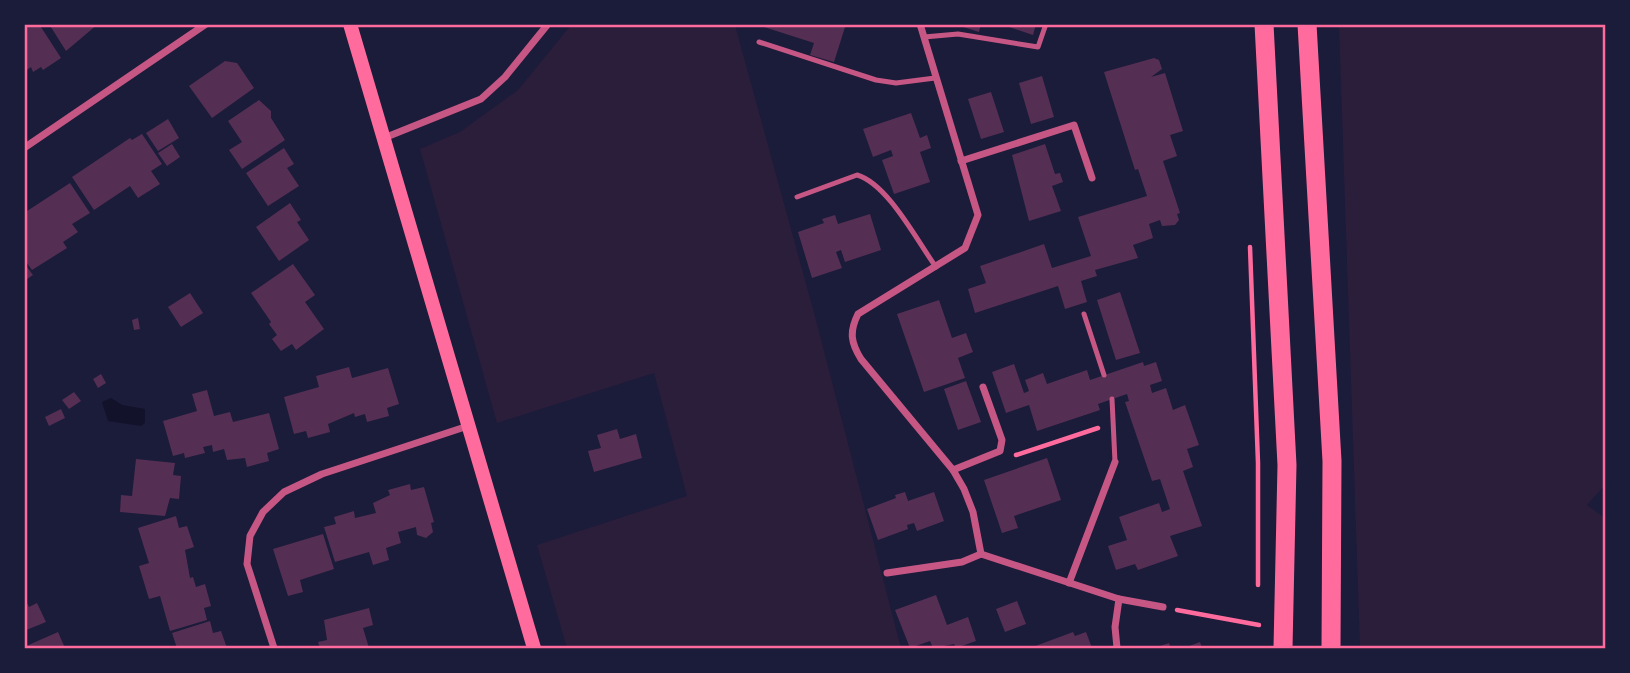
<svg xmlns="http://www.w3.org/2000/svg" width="1630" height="673" font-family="Jost,sans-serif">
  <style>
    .green { fill: #2a1e3b }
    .water { fill: #12122b }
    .building { fill: #542f53 }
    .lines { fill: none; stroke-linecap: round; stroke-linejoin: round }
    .path { stroke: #ff6b9d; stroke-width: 4.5 }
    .service { stroke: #c65784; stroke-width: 5 }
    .minor { stroke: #c65784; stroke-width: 7 }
    .secondary { stroke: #ff6b9d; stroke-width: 14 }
    .trunk { stroke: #ff6b9d; stroke-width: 19 }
    .neatline { fill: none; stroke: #ff6b9d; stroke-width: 2.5 }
  </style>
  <rect width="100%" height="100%" fill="#1b1b3a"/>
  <g class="green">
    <polygon points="571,25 735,25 816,320 901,648 567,648 537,545 687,496 654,373 497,423 420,149 460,132 518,90"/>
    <polygon points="1339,25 1605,25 1606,484 1587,505 1605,518 1605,648 1360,648"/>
  </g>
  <polygon class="water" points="111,398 122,405 145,409 145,423 141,426 108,421 102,402"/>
  <g class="building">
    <polygon points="24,24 39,24 61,58 43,70 41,67 33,72 31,67 24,72"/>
    <polygon points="49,24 98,24 66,51"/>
    <polygon points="765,24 846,24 834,62 810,55 814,43 764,27"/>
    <polygon points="954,24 981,24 979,32"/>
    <polygon points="1000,24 1036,24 1033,35"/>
    <polygon points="1154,58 1159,60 1162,69 1151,77 1165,73 1183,131 1170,135 1177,156 1163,161 1180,213 1177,214 1179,220 1175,225 1162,226 1160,220 1149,224 1153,238 1133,245 1138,258 1095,270 1097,276 1081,281 1087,302 1065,309 1058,286 975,313 968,289 986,283 980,266 1044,244 1052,268 1091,256 1078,217 1147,196 1138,169 1135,170 1104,72"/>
    <polygon points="225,61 237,63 254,88 212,118 189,86"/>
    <polygon points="1042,76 1054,117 1031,124 1019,83"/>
    <polygon points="991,92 1004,132 981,139 968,99"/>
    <polygon points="259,100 271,111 271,118 285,140 242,169 229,150 242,142 228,121"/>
    <polygon points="911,113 920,138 927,135 931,148 920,152 930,182 894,194 882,160 893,156 891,150 873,157 863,129"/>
    <polygon points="168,119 179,138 158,151 146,133"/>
    <polygon points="142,134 162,164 151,171 160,184 138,198 130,186 94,210 72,177 130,138 132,140"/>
    <polygon points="172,144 180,157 167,166 158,153"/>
    <polygon points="1045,144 1055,174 1060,173 1063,182 1052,186 1061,211 1029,221 1012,155"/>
    <polygon points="284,148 294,164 287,168 299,186 268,206 246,173"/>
    <polygon points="70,183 90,213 72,224 78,232 63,242 67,248 32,270 24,259 24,213"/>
    <polygon points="290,203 301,220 297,222 309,240 279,261 256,227"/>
    <polygon points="870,214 881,250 845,262 841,250 836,252 842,268 812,278 798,232 824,223 822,219 835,215 838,224"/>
    <polygon points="24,263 33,275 24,281"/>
    <polygon points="293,264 315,295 305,302 324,329 296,350 292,344 281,351 272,339 277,335 269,324 271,322 251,293"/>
    <polygon points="1120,292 1140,353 1116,360 1097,300"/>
    <polygon points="190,293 203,313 181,327 168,307"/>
    <polygon points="939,300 952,338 966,333 973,352 958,358 965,378 924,392 897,314"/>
    <polygon points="138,318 140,329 134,330 132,320"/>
    <polygon points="1143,362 1144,366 1156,362 1162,381 1150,385 1152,393 1166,388 1173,410 1185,405 1199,445 1187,449 1193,467 1183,471 1202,526 1170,536 1178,556 1138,570 1135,564 1116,570 1108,546 1127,540 1119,517 1159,503 1162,512 1170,509 1160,479 1152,481 1125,402 1129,401 1127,394 1098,404 1100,410 1037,431 1029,405 1006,413 992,372 1014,364 1024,393 1029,391 1025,380 1043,373 1047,384 1087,370 1090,380"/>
    <polygon points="349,367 352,378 388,368 399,404 387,408 389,416 367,422 365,414 355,417 354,413 328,424 330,432 308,438 306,431 294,434 284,397 319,387 316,376"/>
    <polygon points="101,374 106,383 98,388 93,379"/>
    <polygon points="966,381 981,422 958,430 944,389"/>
    <polygon points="207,390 214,416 230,412 233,422 269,413 279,449 267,453 269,461 247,467 245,458 227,460 224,449 213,452 212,445 203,447 205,453 185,458 184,453 173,456 163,421 197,411 192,394"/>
    <polygon points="74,392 81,401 69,409 62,400"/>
    <polygon points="61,409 65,418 49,426 45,417"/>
    <polygon points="617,429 620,439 636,434 642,458 594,472 588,451 601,448 597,435"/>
    <polygon points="1047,458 1061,500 1014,516 1018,528 1002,533 984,480"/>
    <polygon points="136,459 175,463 173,475 181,476 179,499 170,498 165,516 120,512 121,495 132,496"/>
    <polygon points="410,484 411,490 424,487 434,522 431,523 433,532 426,538 417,535 416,527 398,532 401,543 386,548 389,560 373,565 369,552 335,562 324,527 336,524 334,517 354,511 355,518 376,513 373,503 390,495 388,490"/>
    <polygon points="905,492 908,501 934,492 944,521 917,531 914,523 907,525 908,529 878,540 867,509 896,498 895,495"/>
    <polygon points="176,516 179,528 187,526 194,547 185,550 190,578 193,577 196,587 205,584 211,606 204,608 207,620 170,631 160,596 149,599 139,566 149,563 138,528"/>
    <polygon points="323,534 334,569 300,580 303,592 288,596 273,549"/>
    <polygon points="936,595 947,625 968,617 976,641 956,648 954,644 933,648 930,641 910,648 895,610"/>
    <polygon points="24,597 29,607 37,603 46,622 24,631"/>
    <polygon points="1017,601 1026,624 1005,632 996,609"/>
    <polygon points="369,608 373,625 363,628 369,648 320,648 318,642 327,640 324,620"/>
    <polygon points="210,621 213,633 221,631 227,648 177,648 172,633"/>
    <polygon points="58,632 65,648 24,648 24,647"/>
    <polygon points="1073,632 1075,636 1086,632 1092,648 1030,648"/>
    <polygon points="1200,642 1202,648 1184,648"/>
    <polygon points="1169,643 1171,648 1154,648"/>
  </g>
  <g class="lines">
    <g class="path">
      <polyline points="1250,247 1258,463 1258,585"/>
      <polyline points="1016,455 1098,428"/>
      <polyline points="1177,610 1259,625"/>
    </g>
    <g class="service">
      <polyline points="924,37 958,34 1038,47 1046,24"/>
      <polyline points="759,42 876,80 896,83 935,78"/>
      <path d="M797 197 857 175C888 184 917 241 936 267"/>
      <polyline points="1084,314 1104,375"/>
      <polyline points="1112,399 1115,462"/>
    </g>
    <g class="minor">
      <path d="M920 24 978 215 965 248 858 314C849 332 851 343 861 359L953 470 964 489 973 512 981 554 1119 599 1115 627 1117 648"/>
      <polyline points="384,138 481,99 505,77 548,24"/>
      <polyline points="24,148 206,24"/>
      <polyline points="961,161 1074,125 1092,178"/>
      <polyline points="953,470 1000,451 1002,440 983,387"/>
      <polyline points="887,573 962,562 981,554"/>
      <polyline points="1069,583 1115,462"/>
      <polyline points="1119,599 1163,607"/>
      <polyline points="274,648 247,564 250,536 263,512 284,492 322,474 468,426"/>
    </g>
    <polyline class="secondary" points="350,24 534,648"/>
    <g class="trunk">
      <polyline points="1264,24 1287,465 1283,648"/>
      <polyline points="1307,24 1332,461 1331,648"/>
    </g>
  </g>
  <rect width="1630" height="673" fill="none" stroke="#1b1b3a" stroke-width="52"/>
  <rect x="26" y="26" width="1578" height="621" class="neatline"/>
</svg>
